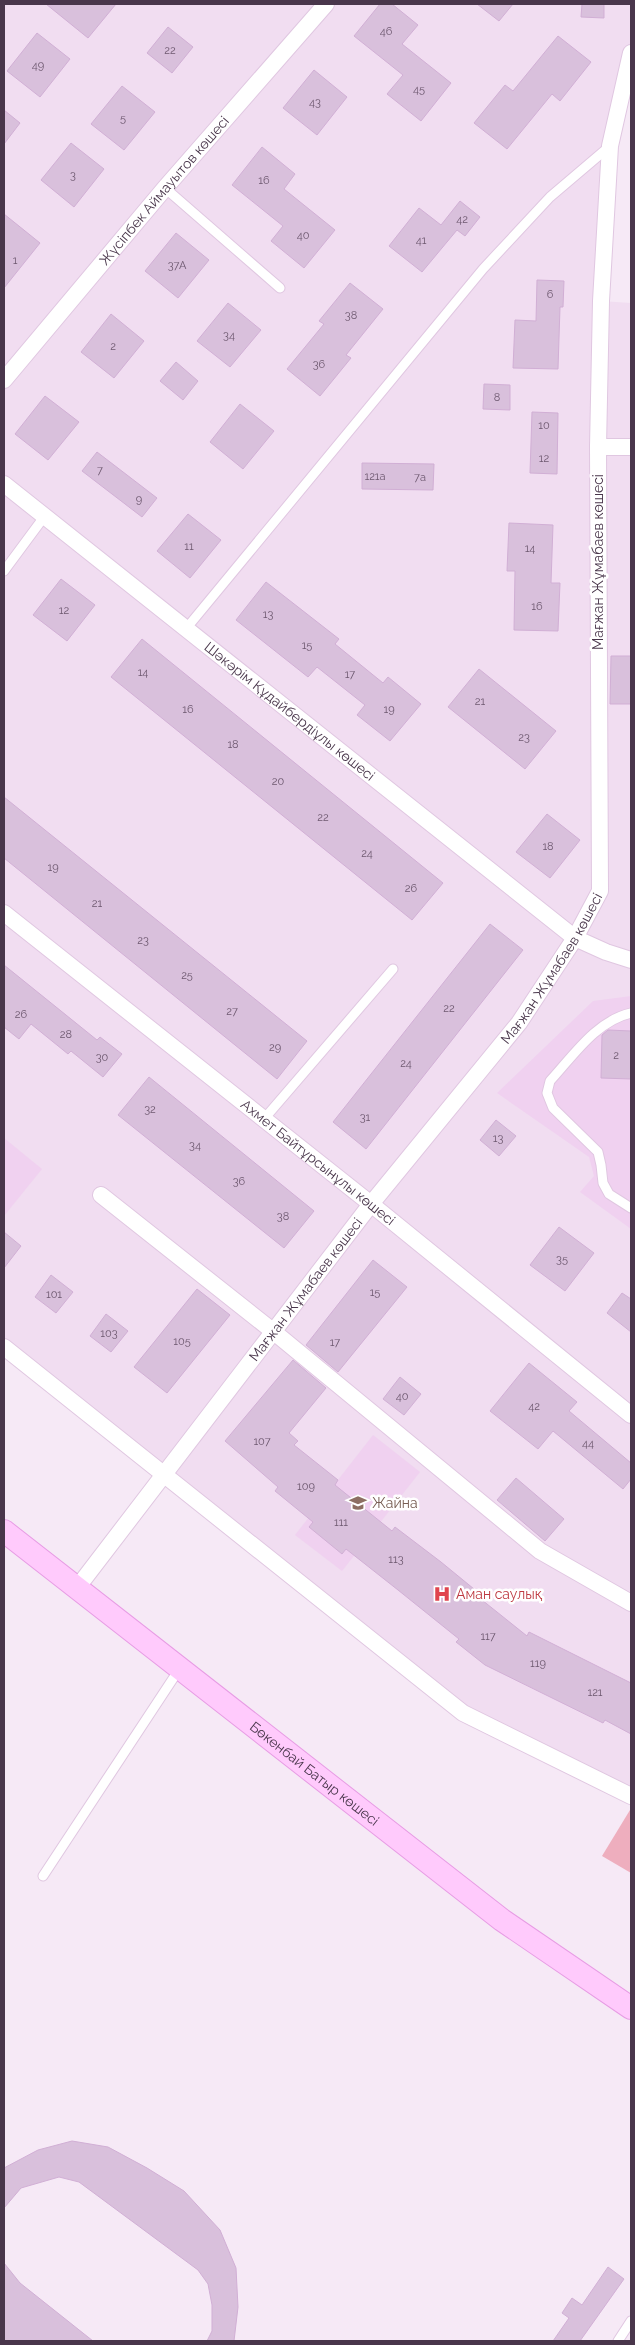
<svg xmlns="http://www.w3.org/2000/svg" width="635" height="2345" font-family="Raleway,sans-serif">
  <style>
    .residential { fill: #f1ddf1 }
    .education { fill: #f0d1f0 }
    .green { fill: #eeaebe }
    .building { fill: #d9c0dc; stroke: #d1afd5 }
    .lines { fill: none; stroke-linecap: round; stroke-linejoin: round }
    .service-casing { stroke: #e0c7e1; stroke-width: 11 }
    .minor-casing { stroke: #e0c7e1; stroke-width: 18 }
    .secondary-casing { stroke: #e79ce4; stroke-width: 24 }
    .service { stroke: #fff; stroke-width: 9 }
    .minor { stroke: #fff; stroke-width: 16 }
    .secondary { stroke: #ffcafc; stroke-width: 22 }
    .labels { text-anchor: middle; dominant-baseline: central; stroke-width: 5; stroke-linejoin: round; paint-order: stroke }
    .number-label { font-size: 11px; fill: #6d586f }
    .street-label { font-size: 14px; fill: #49364b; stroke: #fff }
    .education-label { font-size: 14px; fill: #785e54; stroke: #fff; text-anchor: start }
    .health-label { font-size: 14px; fill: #be3a42; stroke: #fff; text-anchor: start }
  </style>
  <rect width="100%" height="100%" fill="#f6e9f6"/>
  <polygon class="residential" points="4,4 631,4 631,53 610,146 601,301 631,303 631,1796 463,1713 4,1347"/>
  <g class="education">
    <polygon points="631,996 631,1229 580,1192 594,1176 589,1157 497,1093 593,1001"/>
    <polygon points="4,1138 42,1169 4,1216"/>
    <polygon points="373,1435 420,1472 342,1571 295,1535"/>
  </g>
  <polygon class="green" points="630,1810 631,1811 631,1873 602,1856"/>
  <g class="building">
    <polygon points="46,4 116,4 88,38"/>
    <polygon points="380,4 392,4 418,25 402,44 451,83 421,121 387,94 403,75 354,36"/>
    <polygon points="477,4 513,4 499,21"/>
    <polygon points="582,4 604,4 604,18 581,17"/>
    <polygon points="168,27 193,47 172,73 147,53"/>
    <polygon points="37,33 70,59 40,97 7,71"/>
    <polygon points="558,36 591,62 560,101 552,94 507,149 474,123 505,85 513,91"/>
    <polygon points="314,70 347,97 317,135 283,108"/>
    <polygon points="122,86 155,112 124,150 91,124"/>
    <polygon points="4,110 20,123 4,144"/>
    <polygon points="71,143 104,169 74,207 41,180"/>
    <polygon points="262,147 295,174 284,189 335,230 304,268 271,241 283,226 232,185"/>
    <polygon points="460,201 480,217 465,236 457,230 422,272 389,246 419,208 441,225"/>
    <polygon points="4,214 40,243 4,288"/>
    <polygon points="176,233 209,260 178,298 145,271"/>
    <polygon points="537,280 564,281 563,307 560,307 558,369 513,368 515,320 536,321"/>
    <polygon points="350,283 383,309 346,355 351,358 320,396 287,369 324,324 319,321"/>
    <polygon points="228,303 261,330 230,367 197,341"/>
    <polygon points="111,314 144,341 114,378 81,352"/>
    <polygon points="176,362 198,381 183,400 160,381"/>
    <polygon points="484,384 510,385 510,410 483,409"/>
    <polygon points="45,396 79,422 48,460 15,434"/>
    <polygon points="240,404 274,431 243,469 210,442"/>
    <polygon points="532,412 558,413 557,474 530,473"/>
    <polygon points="97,452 157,498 142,517 82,471"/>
    <polygon points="362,463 434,464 433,490 362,489"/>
    <polygon points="188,514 221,540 190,578 157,551"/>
    <polygon points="509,523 553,525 551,583 560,583 558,631 514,630 515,571 507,571"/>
    <polygon points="61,579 95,605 67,641 33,615"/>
    <polygon points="266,582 339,639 335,644 383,683 388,677 421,704 390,741 357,715 365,705 317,667 308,677 236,620"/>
    <polygon points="142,639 443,883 412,920 111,677"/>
    <polygon points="611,656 631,656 631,704 610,704"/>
    <polygon points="479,669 556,731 525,769 448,707"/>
    <polygon points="4,797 307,1041 277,1079 4,858"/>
    <polygon points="547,814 580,840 550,878 516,852"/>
    <polygon points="490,924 523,950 366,1149 333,1122"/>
    <polygon points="4,965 97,1040 100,1037 122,1054 103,1077 71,1051 68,1054 31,1024 19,1039 4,1027"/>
    <polygon points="608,1030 631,1031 631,1079 601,1078 602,1035"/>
    <polygon points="149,1077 314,1211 284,1248 118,1115"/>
    <polygon points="496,1120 516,1136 499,1156 480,1140"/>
    <polygon points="559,1227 594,1253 565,1291 530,1265"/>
    <polygon points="4,1232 21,1246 4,1268"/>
    <polygon points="373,1260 407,1287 338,1372 306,1345"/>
    <polygon points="51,1275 73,1292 56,1313 35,1297"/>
    <polygon points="197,1289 230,1315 167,1393 134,1367"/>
    <polygon points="622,1293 631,1299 631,1332 607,1313"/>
    <polygon points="106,1314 128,1331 111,1352 90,1336"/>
    <polygon points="293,1360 326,1388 289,1433 298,1441 294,1445 338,1480 335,1485 392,1531 395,1527 441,1562 474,1589 472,1592 527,1636 529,1632 631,1683 631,1734 605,1720 603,1723 485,1665 456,1642 459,1639 398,1590 346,1549 342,1554 309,1527 313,1522 275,1491 278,1487 225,1441"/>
    <polygon points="529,1363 577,1402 569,1411 631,1463 631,1479 623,1489 553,1431 538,1449 490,1411"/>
    <polygon points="400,1377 421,1394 404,1415 383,1399"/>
    <polygon points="516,1478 564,1519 545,1541 497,1500"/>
    <polygon points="72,2141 108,2147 147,2168 184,2191 220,2230 236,2268 238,2307 234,2341 207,2341 212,2331 212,2305 208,2284 198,2270 79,2182 59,2177 21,2188 4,2208 4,2168 38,2150"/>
    <polygon points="4,2263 20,2283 93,2341 4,2341"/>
    <polygon points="608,2267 624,2279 580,2341 553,2341 569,2318 562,2313 572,2298 582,2305"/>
  </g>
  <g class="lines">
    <g class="service-casing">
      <g id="service">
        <polyline points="165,188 280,288"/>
        <polyline points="4,571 44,517"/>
        <polyline points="185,630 483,269 550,197 610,146"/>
        <path d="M631 1013C596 1021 573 1056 550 1081L547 1093 553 1108 598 1152 601 1165 603 1183 609 1194 631 1208"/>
        <polyline points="264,1119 393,969"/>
        <polyline points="43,1876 180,1668"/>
        <polyline points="618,2341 631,2321"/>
      </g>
    </g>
    <g class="minor-casing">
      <g id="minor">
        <path id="s1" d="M4 380 165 188 326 4"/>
        <polyline points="598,447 631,447"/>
        <path id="s2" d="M4 484 575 938 606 952 631 960"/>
        <path id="s3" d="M4 913 371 1204 631 1415"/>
        <polyline points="101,1195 274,1332 540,1551 631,1603"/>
        <polyline points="4,1347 463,1713 631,1796"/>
        <path id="s4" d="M77 1588 371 1204 519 1023 575 938 600 891 598 447 601 301 610 146 631 53"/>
      </g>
    </g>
    <g class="secondary-casing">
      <g id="secondary">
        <path id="s5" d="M4 1531 502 1920 631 2008"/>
      </g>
    </g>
    <use href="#service" class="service"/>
    <use href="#minor" class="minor"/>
    <use href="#secondary" class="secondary"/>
  </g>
  <defs>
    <g id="school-bare" transform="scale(1.35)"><path d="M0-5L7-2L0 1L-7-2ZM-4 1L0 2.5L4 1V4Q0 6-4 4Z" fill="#8d6e63" stroke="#fff" stroke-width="2.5" paint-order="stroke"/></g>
    <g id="hospital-bare" transform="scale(1.35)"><path d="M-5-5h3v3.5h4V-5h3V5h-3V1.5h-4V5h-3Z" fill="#e0444e" stroke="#fff" stroke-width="2.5" paint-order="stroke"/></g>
  </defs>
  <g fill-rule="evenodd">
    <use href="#school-bare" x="358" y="1503"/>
    <use href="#hospital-bare" x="442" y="1594"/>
  </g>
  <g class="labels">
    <g class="number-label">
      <text x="386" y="31">46</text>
      <text x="170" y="50">22</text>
      <text x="38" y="65">49</text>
      <text x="419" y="89">45</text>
      <text x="315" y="102">43</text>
      <text x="123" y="118">5</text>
      <text x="73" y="175">3</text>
      <text x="264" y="180">16</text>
      <text x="462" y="219">42</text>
      <text x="303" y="235">40</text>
      <text x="421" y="240">41</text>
      <text x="15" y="260">1</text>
      <text x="177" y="265">37А</text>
      <text x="550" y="294">6</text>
      <text x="351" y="315">38</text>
      <text x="229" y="335">34</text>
      <text x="113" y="346">2</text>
      <text x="319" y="364">36</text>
      <text x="497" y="397">8</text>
      <text x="544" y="425">10</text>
      <text x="544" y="458">12</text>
      <text x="100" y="470">7</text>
      <text x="375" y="476">121а</text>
      <text x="420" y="477">7а</text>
      <text x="139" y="499">9</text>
      <text x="189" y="546">11</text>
      <text x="530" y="548">14</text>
      <text x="537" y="606">16</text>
      <text x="64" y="610">12</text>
      <text x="268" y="614">13</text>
      <text x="307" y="645">15</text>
      <text x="143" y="672">14</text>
      <text x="350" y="674">17</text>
      <text x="480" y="701">21</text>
      <text x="188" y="709">16</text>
      <text x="389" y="709">19</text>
      <text x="524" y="737">23</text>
      <text x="233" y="744">18</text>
      <text x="278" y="781">20</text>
      <text x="323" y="817">22</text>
      <text x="548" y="846">18</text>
      <text x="367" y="853">24</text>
      <text x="53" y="867">19</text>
      <text x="411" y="888">26</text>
      <text x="97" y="903">21</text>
      <text x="143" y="940">23</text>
      <text x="187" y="975">25</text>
      <text x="449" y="1008">22</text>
      <text x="232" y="1011">27</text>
      <text x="21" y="1014">26</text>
      <text x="66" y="1034">28</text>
      <text x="275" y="1047">29</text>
      <text x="616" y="1055">2</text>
      <text x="102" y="1057">30</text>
      <text x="406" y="1063">24</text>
      <text x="150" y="1109">32</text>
      <text x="365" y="1117">31</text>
      <text x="498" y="1138">13</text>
      <text x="195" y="1145">34</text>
      <text x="239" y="1181">36</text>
      <text x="283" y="1216">38</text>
      <text x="562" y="1259">35</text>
      <text x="375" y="1292">15</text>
      <text x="54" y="1294">101</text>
      <text x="109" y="1333">103</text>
      <text x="182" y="1341">105</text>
      <text x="335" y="1342">17</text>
      <text x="402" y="1396">40</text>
      <text x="534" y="1406">42</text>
      <text x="262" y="1441">107</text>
      <text x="588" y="1443">44</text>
      <text x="306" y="1486">109</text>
      <text x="341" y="1522">111</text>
      <text x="396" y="1559">113</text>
      <text x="488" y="1636">117</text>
      <text x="538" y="1663">119</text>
      <text x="595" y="1692">121</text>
    </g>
    <g class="street-label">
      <text stroke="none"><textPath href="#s1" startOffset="248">Жүсіпбек Аймауытов көшесі</textPath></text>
      <text transform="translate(598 562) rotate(-90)">Мағжан Жұмабаев көшесі</text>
      <text stroke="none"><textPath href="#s2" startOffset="365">Шәкәрім Құдайбердіұлы көшесі</textPath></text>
      <text stroke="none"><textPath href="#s4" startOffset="781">Мағжан Жұмабаев көшесі</textPath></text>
      <text stroke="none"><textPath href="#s3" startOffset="401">Ахмет Байтұрсынұлы көшесі</textPath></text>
      <text stroke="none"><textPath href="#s4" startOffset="376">Мағжан Жұмабаев көшесі</textPath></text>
      <text stroke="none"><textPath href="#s5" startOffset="394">Бөкенбай Батыр көшесі</textPath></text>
    </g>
    <g class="education-label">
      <text x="372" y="1503">Жайна</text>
    </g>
    <g class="health-label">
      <text x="456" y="1594">Аман саулық</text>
    </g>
  </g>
  <rect width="635" height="2345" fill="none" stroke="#49364b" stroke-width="10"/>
</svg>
